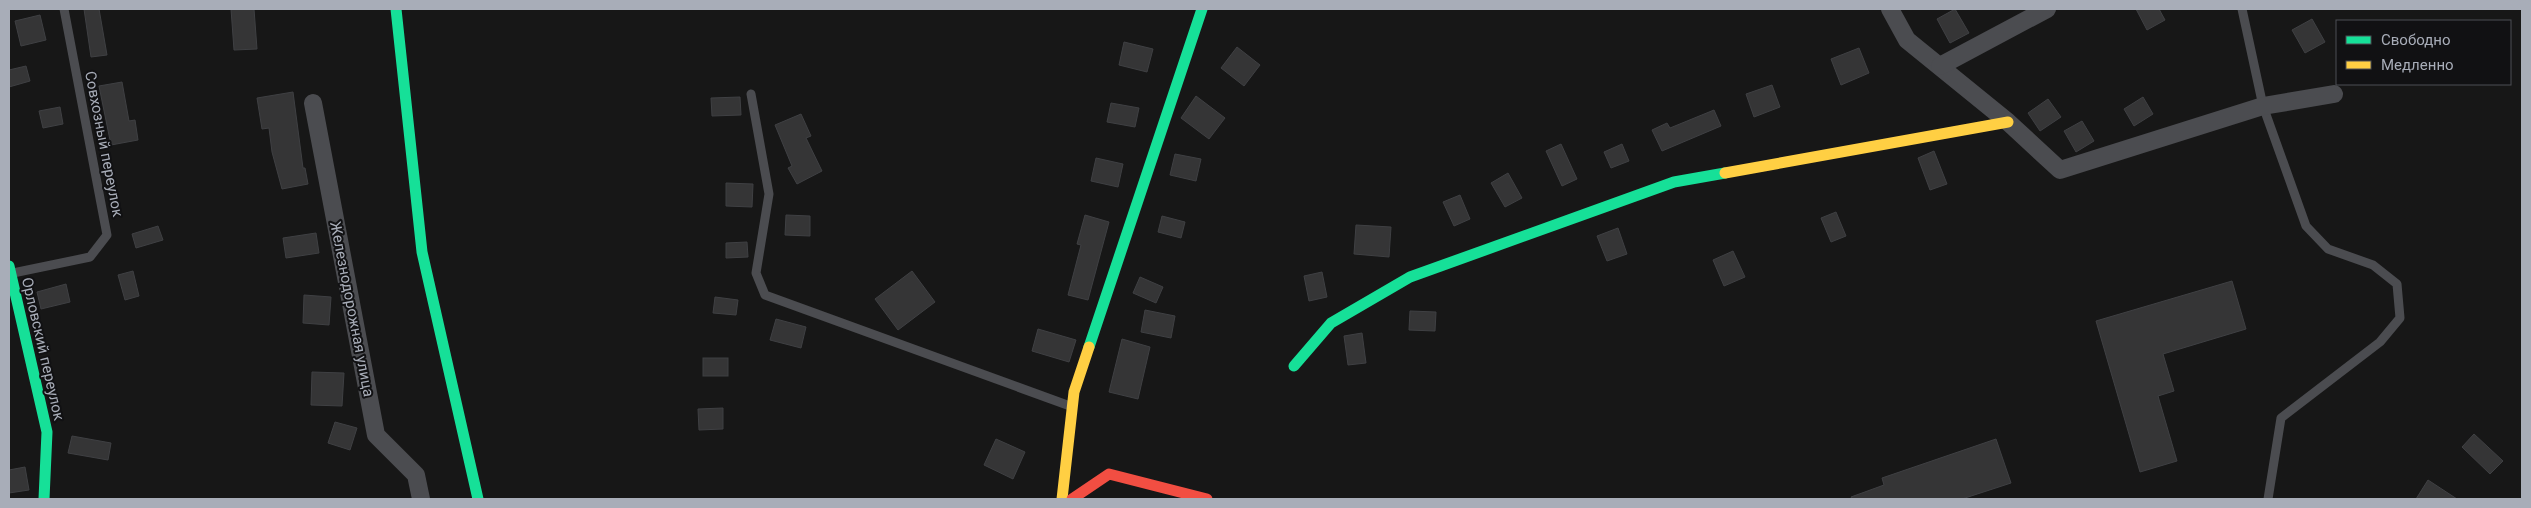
<svg xmlns="http://www.w3.org/2000/svg" width="2531" height="508" font-family="Roboto,sans-serif">
  <style>
    .building { fill: #353536; stroke: #3f4043 }
    .lines { fill: none; stroke-linecap: round; stroke-linejoin: round }
    .lane { stroke: #4b4c50; stroke-width: 9 }
    .street { stroke: #4b4c50; stroke-width: 18 }
    .fast { stroke: #16e098; stroke-width: 11 }
    .slow { stroke: #ffcf43; stroke-width: 11 }
    .jam { stroke: #f24e42; stroke-width: 11 }
    .labels { text-anchor: middle; dominant-baseline: central; stroke-width: 4; stroke-linejoin: round; paint-order: stroke }
    .street-label { font-size: 15px; fill: #a8adb8; stroke: #111113 }
  </style>
  <rect width="100%" height="100%" fill="#171717"/>
  <g class="building">
    <polygon points="84,9 99,9 107,55 91,57"/>
    <polygon points="231,9 254,9 257,49 234,50"/>
    <polygon points="1955,9 1969,33 1950,43 1937,19"/>
    <polygon points="2136,9 2159,9 2165,20 2147,30"/>
    <polygon points="40,15 46,40 21,46 15,21"/>
    <polygon points="2312,19 2325,42 2305,53 2292,30"/>
    <polygon points="1124,42 1153,49 1147,72 1119,65"/>
    <polygon points="1237,47 1260,65 1244,86 1221,68"/>
    <polygon points="1859,48 1869,73 1841,85 1831,59"/>
    <polygon points="26,66 30,81 9,87 9,70"/>
    <polygon points="122,82 129,121 135,120 138,140 111,145 99,86"/>
    <polygon points="1772,85 1780,107 1754,117 1746,94"/>
    <polygon points="293,92 303,168 305,168 308,184 282,189 272,152 269,128 262,129 257,98"/>
    <polygon points="1196,96 1225,118 1209,139 1181,118"/>
    <polygon points="740,97 741,115 712,116 711,98"/>
    <polygon points="2143,97 2153,114 2134,126 2124,109"/>
    <polygon points="2048,99 2061,117 2040,131 2028,113"/>
    <polygon points="1111,103 1139,108 1135,127 1107,122"/>
    <polygon points="60,107 63,124 43,128 39,111"/>
    <polygon points="1714,110 1721,126 1662,151 1652,130 1667,123 1670,128"/>
    <polygon points="801,114 811,136 806,138 822,171 797,184 788,168 792,166 775,125"/>
    <polygon points="2082,121 2094,141 2076,152 2064,131"/>
    <polygon points="1561,144 1577,179 1562,186 1546,151"/>
    <polygon points="1622,144 1629,161 1611,168 1604,152"/>
    <polygon points="1934,151 1947,184 1930,190 1918,158"/>
    <polygon points="1175,154 1201,159 1196,181 1170,175"/>
    <polygon points="1096,158 1123,164 1118,187 1091,181"/>
    <polygon points="1508,173 1522,198 1505,207 1491,183"/>
    <polygon points="726,183 753,184 752,207 726,206"/>
    <polygon points="1460,195 1470,219 1454,226 1443,202"/>
    <polygon points="1836,212 1846,236 1831,242 1821,218"/>
    <polygon points="786,215 810,216 810,236 785,235"/>
    <polygon points="1085,215 1109,222 1088,300 1068,295 1081,245 1077,244"/>
    <polygon points="1162,216 1185,222 1181,238 1158,232"/>
    <polygon points="1356,225 1391,227 1389,257 1354,254"/>
    <polygon points="158,226 163,240 136,248 132,234"/>
    <polygon points="1618,228 1627,254 1607,261 1597,236"/>
    <polygon points="316,233 319,253 286,258 283,238"/>
    <polygon points="747,242 748,257 726,258 726,243"/>
    <polygon points="1733,251 1745,277 1724,286 1713,260"/>
    <polygon points="133,271 139,296 125,300 118,275"/>
    <polygon points="912,271 935,302 898,330 875,299"/>
    <polygon points="1322,272 1327,297 1309,301 1304,276"/>
    <polygon points="1140,277 1163,287 1156,303 1133,293"/>
    <polygon points="2232,281 2246,329 2163,354 2174,391 2158,396 2177,461 2140,472 2096,321"/>
    <polygon points="66,284 70,302 41,309 37,292"/>
    <polygon points="304,295 331,297 329,325 303,323"/>
    <polygon points="715,297 738,300 736,315 713,313"/>
    <polygon points="1145,310 1175,316 1171,338 1141,332"/>
    <polygon points="1410,311 1436,312 1435,331 1409,330"/>
    <polygon points="776,319 806,327 801,348 770,340"/>
    <polygon points="1038,329 1076,340 1069,362 1032,351"/>
    <polygon points="1362,333 1366,363 1348,365 1344,336"/>
    <polygon points="1122,339 1150,347 1138,399 1109,392"/>
    <rect x="703" y="358" width="25" height="18"/>
    <polygon points="312,372 344,373 342,406 311,405"/>
    <polygon points="723,408 723,429 699,430 698,409"/>
    <polygon points="335,422 357,428 350,450 328,443"/>
    <polygon points="2474,434 2503,461 2490,474 2462,447"/>
    <polygon points="72,436 111,443 108,460 68,453"/>
    <polygon points="996,439 1025,452 1013,479 984,465"/>
    <polygon points="1996,439 2011,483 1962,499 1852,499 1851,497 1884,485 1882,478"/>
    <polygon points="25,467 29,490 9,493 9,470"/>
    <polygon points="2428,480 2457,499 2416,499"/>
  </g>
  <g class="lines">
    <g class="lane">
      <polyline points="2242,9 2263,106 2306,226 2328,249 2373,265 2397,284 2400,318 2380,342 2281,418 2268,499"/>
      <polyline points="751,94 769,194 756,273 765,295 1070,406"/>
      <polyline points="13,273 90,257 107,235 64,9"/>
    </g>
    <g class="street">
      <polyline points="1890,9 1907,40 2008,122 2060,170 2263,106 2334,94"/>
      <polyline points="1940,66 2047,9"/>
      <polyline points="313,103 376,435 416,475 421,499"/>
    </g>
    <g class="fast">
      <polyline points="396,9 422,252 478,499"/>
      <polyline points="9,266 47,432 44,499"/>
      <polyline points="1089,347 1202,9"/>
      <polyline points="1294,366 1331,323 1410,277 1674,182 1725,173"/>
    </g>
    <g class="slow">
      <polyline points="1725,173 2008,122"/>
      <polyline points="1062,499 1074,392 1089,347"/>
    </g>
    <polyline class="jam" points="1072,499 1109,474 1207,499"/>
  </g>
  <g class="labels">
    <g class="street-label">
      <text transform="translate(104 144) rotate(79)">Совхозный переулок</text>
      <text transform="translate(352 309) rotate(79)">Железнодорожная улица</text>
      <text transform="translate(43 349) rotate(77)">Орловский переулок</text>
    </g>
  </g>
  <rect width="2531" height="508" fill="none" stroke="#a8adb8" stroke-width="20"/>
  <rect x="2336" y="20" width="175" height="65" fill="#111113" stroke="#4d4f55"/>
  <rect x="2346" y="36" width="25" height="8" fill="#16e098" stroke="#4d4f55"/>
  <text x="2381" y="45" font-size="15" fill="#a8adb8">Свободно</text>
  <rect x="2346" y="61" width="25" height="8" fill="#ffcf43" stroke="#4d4f55"/>
  <text x="2381" y="70" font-size="15" fill="#a8adb8">Медленно</text>
</svg>
